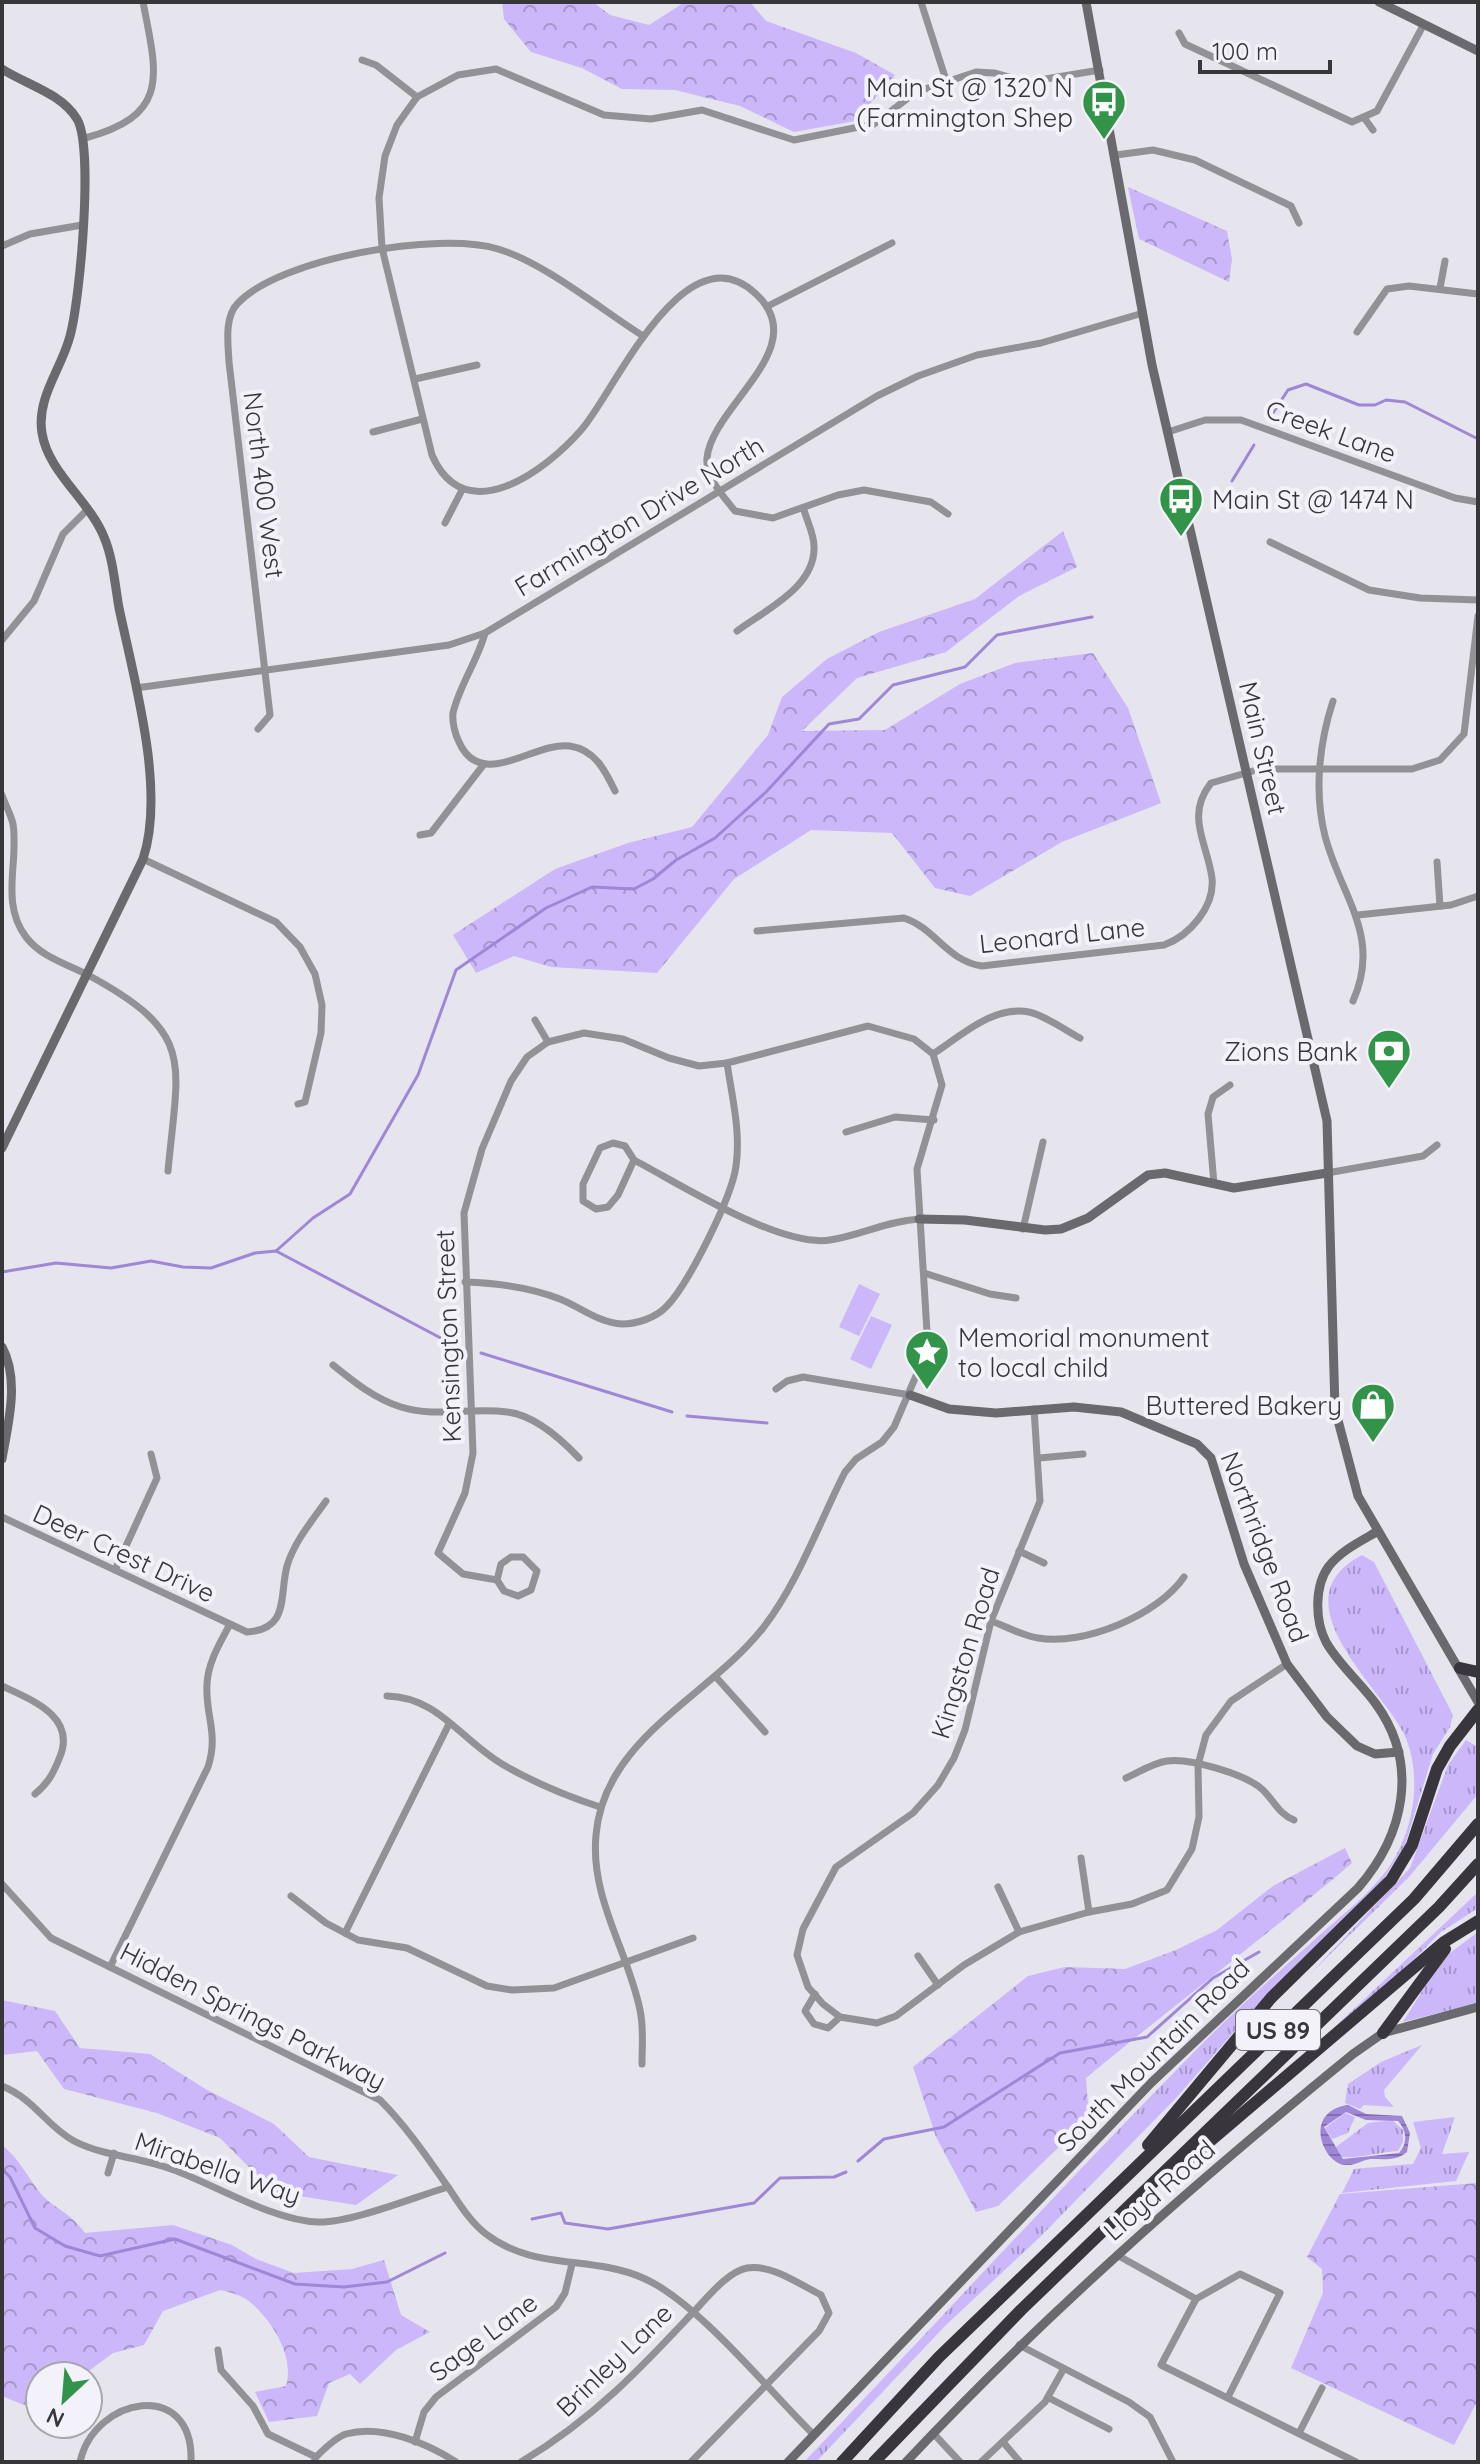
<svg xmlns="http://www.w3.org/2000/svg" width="1480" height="2464" font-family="Quicksand,sans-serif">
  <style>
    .grass { fill: url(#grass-tufts) }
    .forest { fill: url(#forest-crowns) }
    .pitch { fill: #cbb7fa }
    .water { fill: url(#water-rules); fill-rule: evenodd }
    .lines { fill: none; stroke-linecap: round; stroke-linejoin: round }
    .stream { stroke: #a086d7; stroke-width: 3 }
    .street { stroke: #929195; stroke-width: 7 }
    .secondary { stroke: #6a696e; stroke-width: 9 }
    .highway { stroke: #38363c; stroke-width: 12 }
    .labels { text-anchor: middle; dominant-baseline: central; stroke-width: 8; stroke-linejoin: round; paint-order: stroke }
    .shield { fill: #f3f1fa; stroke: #6f6f74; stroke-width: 2 }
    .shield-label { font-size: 24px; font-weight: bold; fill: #37373a }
    .poi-label { font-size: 26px; fill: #37373a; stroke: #f3f1fa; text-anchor: end }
    .street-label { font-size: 26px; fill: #37373a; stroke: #f3f1fa }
  </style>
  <defs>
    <pattern id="grass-tufts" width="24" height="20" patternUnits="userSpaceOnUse" patternTransform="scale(2)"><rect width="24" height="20" fill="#cbb7fa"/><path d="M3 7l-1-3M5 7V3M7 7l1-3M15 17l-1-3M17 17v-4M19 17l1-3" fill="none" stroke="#a696cb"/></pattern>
    <pattern id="forest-crowns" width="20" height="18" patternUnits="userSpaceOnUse" patternTransform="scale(2)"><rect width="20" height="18" fill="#cbb7fa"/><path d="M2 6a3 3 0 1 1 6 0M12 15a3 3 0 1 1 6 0" fill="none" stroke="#a696cb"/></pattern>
    <pattern id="water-rules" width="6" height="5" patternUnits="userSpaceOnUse" patternTransform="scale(2)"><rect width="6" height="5" fill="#a086d7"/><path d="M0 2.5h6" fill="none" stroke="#836eaf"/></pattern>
  </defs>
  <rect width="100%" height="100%" fill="#e6e4ec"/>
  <g class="grass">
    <path d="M1362 1555 1374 1562 1453 1715 1450 1727 1433 1754 1405 1845 1381 1883 1274 1986 1177 2097 1041 2236 946 2325 816 2462H804C935 2325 1060 2188 1194 2052 1232 2013 1273 1977 1313 1941 1338 1918 1367 1897 1387 1870 1414 1833 1424 1774 1403 1732 1379 1685 1276 1600 1362 1555Z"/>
    <polygon points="1466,1740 1478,1747 1478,1794 1409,1877 1309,1975 1410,1868 1448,1765"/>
    <polygon points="1478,1892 1478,1908 1441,1932 1384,1989 1290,2069"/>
    <polygon points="1478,1932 1478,2003 1403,2022 1442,1959"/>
    <polygon points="1422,2045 1384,2090 1385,2097 1394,2107 1364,2105 1360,2109 1345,2103 1348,2084 1381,2062"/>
    <polygon points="1345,2113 1355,2117 1348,2133 1332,2139 1325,2128"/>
    <polygon points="1455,2117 1442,2154 1469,2152 1456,2181 1342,2193 1354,2169 1413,2164 1421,2148 1413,2122"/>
    <path d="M1392 2120 1403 2130V2142L1398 2151C1381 2152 1355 2159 1342 2157L1336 2147 1368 2123Z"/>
  </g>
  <g class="forest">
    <polygon points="502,2 593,2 610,15 649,25 685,2 750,2 766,21 856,53 895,75 855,121 794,132 740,106 675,90 622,89 582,68 531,52 504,19"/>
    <polygon points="1128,187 1227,231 1232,259 1229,282 1139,239"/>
    <polygon points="1063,531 1077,567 1019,596 946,652 857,678 802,731 885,730 960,684 1015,663 1093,653 1128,708 1161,803 1062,842 970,896 935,888 892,833 811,830 734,879 657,973 551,967 514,956 476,973 453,935 555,869 628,843 692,827 768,735 782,697 827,659 879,632 975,599"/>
    <path d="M1345 1848 1352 1863C1265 1937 1174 2005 1086 2078L1089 2118 998 2206 976 2212 936 2137 913 2067 1028 1976 1065 1967 1125 1969 1176 1950 1217 1930 1273 1886Z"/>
    <polygon points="2,2000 55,2011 80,2048 150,2054 207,2090 274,2124 309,2157 398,2175 356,2205 274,2192 220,2138 157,2113 64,2089 37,2051 2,2055"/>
    <path d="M2 2145C20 2159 28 2179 42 2195 55 2209 70 2212 85 2233L173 2225 232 2245 256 2259 294 2273 352 2269 384 2260 401 2315 430 2332 396 2350 360 2384 350 2374 329 2383 317 2416 269 2422 255 2392 286 2386C295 2357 272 2320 250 2302 242 2295 229 2292 220 2290L163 2311 144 2345 113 2353 82 2376H40V2398L24 2405 2 2396Z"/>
    <polygon points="1478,2183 1478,2400 1454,2445 1291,2368 1323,2293 1322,2269 1307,2257 1340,2194"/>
  </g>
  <g class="pitch">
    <polygon points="859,1284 880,1294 859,1336 839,1327"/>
    <polygon points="871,1316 892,1325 871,1369 850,1359"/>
  </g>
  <path class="water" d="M1348 2105 1366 2114 1402 2116 1410 2133 1407 2152C1397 2161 1384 2159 1371 2159 1362 2160 1354 2166 1346 2165 1324 2165 1301 2112 1348 2105ZM1346 2112 1366 2120 1398 2121C1407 2131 1408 2143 1399 2153L1343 2159 1324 2127Z"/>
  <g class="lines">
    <g class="stream">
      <polyline points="1273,413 1288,390 1306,384 1359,405 1375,405 1386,400 1405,402 1478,439"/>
      <polyline points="1232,481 1254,445"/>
      <polyline points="276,1251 313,1218 350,1194 418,1075 456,970 546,908 592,887 634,889 653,879 676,860 715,838 766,792 829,724 859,719 893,685 965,667 997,635 1092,617"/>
      <polyline points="2,1272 56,1263 111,1268 151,1261 183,1267 211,1268 255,1253 276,1251 454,1345"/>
      <polyline points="481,1353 672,1412"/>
      <polyline points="687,1416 767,1423"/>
      <polyline points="858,2161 884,2139 944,2127 1060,2053 1147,2037 1213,1978 1259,1952"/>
      <polyline points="2,2169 10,2177 35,2228 65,2246 100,2256 175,2239 295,2284 344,2287 387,2282 445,2253"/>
      <polyline points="532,2219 561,2213 565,2223 608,2229 754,2203 780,2178 834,2177 846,2172"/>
    </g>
    <g class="street">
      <polyline points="921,2 946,80"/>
      <polyline points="1179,33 1185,44 1352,122 1377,111 1424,24"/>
      <polyline points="362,60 376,65 417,97"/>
      <polyline points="1365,119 1373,130"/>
      <path d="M85 138C171 115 157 75 143 2"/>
      <polyline points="1116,155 1153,150 1195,160 1291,206 1299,223"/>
      <polyline points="2,246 30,234 82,225"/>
      <polyline points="1440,288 1445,261"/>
      <polyline points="768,306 892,243"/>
      <polyline points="1357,332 1387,289 1409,286 1478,294"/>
      <polyline points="415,379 477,365"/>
      <polyline points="373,432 422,419"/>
      <polyline points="1168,432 1205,420 1241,420 1455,498 1478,502"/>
      <path d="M948 514 931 502 864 490 838 495 773 518 735 511C724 497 705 477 707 458 712 405 814 348 756 294 685 227 615 391 582 429 546 471 465 531 432 455L382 248 379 198 385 156 397 125 417 97 458 75 496 69 604 115 651 119 702 110 794 140 874 124 916 92 976 72 994 73 1027 82 1100 70"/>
      <polyline points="445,523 462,490"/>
      <polyline points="1270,542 1369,590 1420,598 1478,600"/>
      <path d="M737 631C765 610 816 587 814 546 814 534 807 521 804 510"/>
      <path d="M485 633C478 660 459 686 453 713 452 722 455 734 459 742 481 792 535 741 570 746 595 750 605 770 615 791"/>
      <polyline points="2,640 34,601 63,534 88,509"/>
      <polyline points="136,688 449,645 485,633 877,396 918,376 977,355 1041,343 1143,313"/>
      <path d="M1333 701C1319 744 1314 792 1325 836 1341 897 1382 936 1353 1001"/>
      <path d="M258 729 270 715 229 362C228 344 224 317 238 303 281 258 438 231 498 249 543 262 602 310 643 336"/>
      <path d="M2 795C5 804 11 815 13 824 19 862 0 903 26 937 41 957 67 964 88 975 197 1034 178 1061 168 1171"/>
      <polyline points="420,835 431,833 484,764"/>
      <polyline points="143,859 276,922 300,947 315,974 322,1005 321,1033 305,1102 298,1104"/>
      <polyline points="1437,862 1440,906"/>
      <polyline points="1358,915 1451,905 1478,896"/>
      <path d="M757 931 904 918C935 928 947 961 982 966L1164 945C1189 936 1215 907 1212 878 1207 842 1185 816 1211 783L1260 769H1412L1440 760 1464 734 1478 616"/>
      <polyline points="535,1020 548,1042"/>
      <path d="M933 1054C961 1036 993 1005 1029 1012 1046 1016 1065 1030 1080 1038"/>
      <polyline points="846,1132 895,1117 934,1120"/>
      <path d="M634 1160 618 1195 608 1207 596 1209 583 1201V1184L600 1148 613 1143 625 1146 634 1160C680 1184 780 1248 830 1240 862 1235 883 1222 919 1219"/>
      <polyline points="1327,1173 1423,1156 1437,1145"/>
      <polyline points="1214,1184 1208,1114 1213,1097 1230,1085"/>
      <polyline points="1023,1229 1043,1142"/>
      <polyline points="924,1273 990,1294 1016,1298"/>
      <path d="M465 1282C498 1283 529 1287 560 1299 580 1307 599 1323 622 1324 637 1324 655 1318 666 1307 688 1285 732 1197 736 1166 741 1132 732 1097 727 1063"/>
      <path d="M333 1365C354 1382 375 1399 401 1407 436 1418 472 1407 507 1412 534 1415 562 1440 579 1458"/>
      <polyline points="776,1389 787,1381 803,1377 910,1395"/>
      <polyline points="1034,1409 1040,1501 991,1621 965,1730 954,1758 938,1785 913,1813 836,1867 803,1929 797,1955 808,1987 823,2004 840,2017 877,2023 896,2016 964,1965 1019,1932 1089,1912 1132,1904 1167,1890 1192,1849 1199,1817 1198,1765 1206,1735 1231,1701 1287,1664"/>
      <polyline points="1039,1458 1083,1454"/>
      <path d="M2 1517 247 1632C290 1629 279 1596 287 1566 294 1542 312 1521 326 1501"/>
      <polyline points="1019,1551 1044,1563"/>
      <polyline points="115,1570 157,1478 151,1454"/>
      <path d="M497 1580 504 1591 518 1596 531 1590 537 1571 523 1557H511L501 1564 497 1580 463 1574 438 1553 465 1493 473 1453 464 1213 482 1149 511 1081 527 1057 548 1042 584 1033 623 1039 669 1058 699 1066 727 1063 868 1026 914 1039 933 1054 942 1085 917 1169 927 1332 922 1362 894 1427 882 1442 856 1459 845 1472C819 1523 798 1583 763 1628 709 1697 604 1738 596 1835 590 1898 628 1951 640 2010 644 2028 642 2046 642 2064"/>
      <path d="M991 1621C1006 1626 1022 1636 1038 1638 1084 1646 1158 1615 1184 1577"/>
      <polyline points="716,1677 765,1732"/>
      <path d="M2 1686C32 1700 78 1717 59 1759 53 1774 48 1783 35 1794"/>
      <path d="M387 1696C438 1697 460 1739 502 1764 533 1782 566 1796 600 1807"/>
      <path d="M1126 1778C1139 1772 1153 1763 1167 1761 1190 1758 1246 1774 1263 1790 1274 1801 1279 1814 1294 1820"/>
      <polyline points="1081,1858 1089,1912"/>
      <path d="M2 1884 51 1938 380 2100C406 2126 427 2157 448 2187 459 2203 470 2222 486 2234 534 2271 591 2255 643 2278 697 2301 769 2391 814 2435"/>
      <polyline points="998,1887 1019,1932"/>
      <polyline points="291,1896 326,1923 358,1940 407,1948 487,1986 512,1990 554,1988 693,1938"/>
      <polyline points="345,1933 449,1724"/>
      <polyline points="918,1956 938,1985"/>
      <path d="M110 1967 208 1767C219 1733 205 1716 207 1684 208 1662 220 1643 230 1624"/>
      <polyline points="815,1994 805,2011 814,2024 828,2028 840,2017"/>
      <path d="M2 2086C36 2100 46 2126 74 2141 105 2157 142 2157 174 2170 215 2185 274 2221 318 2222 351 2223 414 2197 448 2187"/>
      <polyline points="108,2173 114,2153"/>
      <polyline points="1117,2255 1196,2299"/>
      <polyline points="1019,2345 1129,2402 1150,2417 1173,2462"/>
      <polyline points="218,2350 221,2370 253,2406 268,2434 316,2457"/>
      <polyline points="1228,2397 1280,2293 1240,2274 1196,2299 1161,2365 1356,2462"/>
      <polyline points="1049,2398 1109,2429"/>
      <polyline points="933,2433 960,2462"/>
      <polyline points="1299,2433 1322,2388"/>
      <polyline points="415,2442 424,2412 436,2397 556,2307 565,2293 572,2264"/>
      <polyline points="1003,2442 1020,2462"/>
      <path d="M80 2462C94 2397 194 2377 191 2462"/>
      <path d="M314 2462 316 2457C324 2449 336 2437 346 2434 381 2424 427 2443 456 2462"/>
      <path d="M521 2462C595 2418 642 2367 700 2305 711 2293 730 2271 747 2268 772 2264 799 2284 821 2295L829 2313 819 2331 691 2462"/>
      <polyline points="981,2462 1045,2402 1063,2370"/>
    </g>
    <g class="secondary">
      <polyline points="1086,2 1152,365 1327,1121 1335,1409 1358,1496 1478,1702"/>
      <polyline points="1379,2 1478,51"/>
      <path d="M2 69C27 85 61 93 77 119 94 147 80 300 70 336 62 368 36 398 42 433 48 472 89 500 104 537 113 558 115 585 119 608 134 679 166 790 143 859L2 1148"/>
      <polyline points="919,1219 965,1220 1045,1230 1061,1229 1088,1218 1148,1175 1165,1173 1234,1188 1327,1173"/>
      <path d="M2 1347C20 1380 8 1424 2 1459"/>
      <polyline points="910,1395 949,1409 996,1413 1074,1407 1121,1412 1197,1444 1211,1458 1244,1564 1287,1664 1327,1717 1357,1746 1375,1754 1399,1752"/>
      <path d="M788 2462 1151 2083 1358 1888C1404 1835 1420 1765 1376 1704 1361 1683 1339 1665 1326 1642 1315 1621 1314 1586 1329 1566 1342 1550 1361 1541 1378 1531"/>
      <path d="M906 2462C1044 2315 1196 2182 1353 2054L1383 2033 1478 2007"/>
    </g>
    <g class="highway">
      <polyline points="1460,1668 1478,1672"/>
      <polyline points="1383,2033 1445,1949"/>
      <polyline points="1148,2145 1271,1998 1391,1880 1412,1845 1437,1769 1450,1746 1478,1710"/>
      <polyline points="1182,2165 1444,1942 1478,1921"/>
      <polyline points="842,2462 939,2357 1414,1899 1478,1824"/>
      <polyline points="874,2462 1021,2310 1439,1907 1478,1864"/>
    </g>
  </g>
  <defs>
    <g id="bus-pin" transform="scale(2.3)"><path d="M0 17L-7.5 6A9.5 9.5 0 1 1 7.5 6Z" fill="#319448" stroke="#f3f1fa"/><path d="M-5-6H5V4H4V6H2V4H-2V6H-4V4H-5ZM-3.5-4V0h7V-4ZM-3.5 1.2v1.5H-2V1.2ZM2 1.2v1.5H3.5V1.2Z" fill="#fff"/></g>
    <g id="bank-pin" transform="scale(2.3)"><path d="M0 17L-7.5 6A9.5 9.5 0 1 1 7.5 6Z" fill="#319448" stroke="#f3f1fa"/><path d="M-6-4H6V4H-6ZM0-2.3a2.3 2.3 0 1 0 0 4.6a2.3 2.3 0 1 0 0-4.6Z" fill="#fff"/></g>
    <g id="sight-pin" transform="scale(2.3)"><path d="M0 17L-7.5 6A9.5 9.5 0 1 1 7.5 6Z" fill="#319448" stroke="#f3f1fa"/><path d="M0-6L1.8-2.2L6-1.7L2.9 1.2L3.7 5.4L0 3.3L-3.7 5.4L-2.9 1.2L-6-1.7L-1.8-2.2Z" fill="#fff"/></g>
    <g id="shop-pin" transform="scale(2.3)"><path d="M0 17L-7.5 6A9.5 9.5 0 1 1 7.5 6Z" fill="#319448" stroke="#f3f1fa"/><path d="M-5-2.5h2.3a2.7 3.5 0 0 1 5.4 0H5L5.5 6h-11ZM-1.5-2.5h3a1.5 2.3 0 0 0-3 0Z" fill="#fff"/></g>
  </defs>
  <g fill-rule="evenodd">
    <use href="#bus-pin" x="1104" y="102"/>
    <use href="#bus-pin" x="1181" y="499"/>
    <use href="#bank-pin" x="1389" y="1051"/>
    <use href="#sight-pin" x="927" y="1352"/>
    <use href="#shop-pin" x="1373" y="1405"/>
  </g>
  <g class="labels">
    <rect class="shield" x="1236" y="2010" width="84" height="40" rx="6"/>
    <g class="shield-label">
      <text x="1278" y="2030">US 89</text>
    </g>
    <g class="poi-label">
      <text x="1073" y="87">Main St @ 1320 N<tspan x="1073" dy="30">(Farmington Shep</tspan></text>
      <text x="1212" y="499" text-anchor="start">Main St @ 1474 N</text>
      <text x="1358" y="1051">Zions Bank</text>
      <text x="958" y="1337" text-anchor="start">Memorial monument<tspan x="958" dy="30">to local child</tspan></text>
      <text x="1342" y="1405">Buttered Bakery</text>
    </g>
    <g class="street-label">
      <text transform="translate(1331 431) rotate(20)">Creek Lane</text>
      <text transform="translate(264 485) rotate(83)">North 400 West</text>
      <text transform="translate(639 516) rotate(-31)">Farmington Drive North</text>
      <text transform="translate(1263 748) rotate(77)">Main Street</text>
      <text transform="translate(1062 935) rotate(-6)">Leonard Lane</text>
      <text transform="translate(448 1336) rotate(-92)">Kensington Street</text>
      <text transform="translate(1265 1547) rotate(69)">Northridge Road</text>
      <text transform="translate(124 1553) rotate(25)">Deer Crest Drive</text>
      <text transform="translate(965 1653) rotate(-73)">Kingston Road</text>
      <text transform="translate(253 2016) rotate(27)">Hidden Springs Parkway</text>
      <text transform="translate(1153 2055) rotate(-45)">South Mountain Road</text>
      <text transform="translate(218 2168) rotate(19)">Mirabella Way</text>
      <text transform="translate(1159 2190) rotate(-41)">Lloyd Road</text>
      <text transform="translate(483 2337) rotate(-37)">Sage Lane</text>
      <text transform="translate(614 2360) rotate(-44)">Brinley Lane</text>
    </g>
  </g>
  <rect width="1480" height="2464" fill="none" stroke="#37373a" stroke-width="8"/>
  <g transform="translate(64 2400) rotate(206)"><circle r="38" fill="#f3f1fa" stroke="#a8a7ad" stroke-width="2"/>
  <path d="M0-6L14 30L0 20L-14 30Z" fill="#319448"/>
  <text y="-12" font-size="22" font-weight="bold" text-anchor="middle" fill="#37373a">N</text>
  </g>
  <path d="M1200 60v12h130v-12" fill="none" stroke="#37373a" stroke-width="4"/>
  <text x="1212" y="60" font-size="24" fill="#37373a" stroke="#f3f1fa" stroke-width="6" paint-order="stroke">100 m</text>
</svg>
